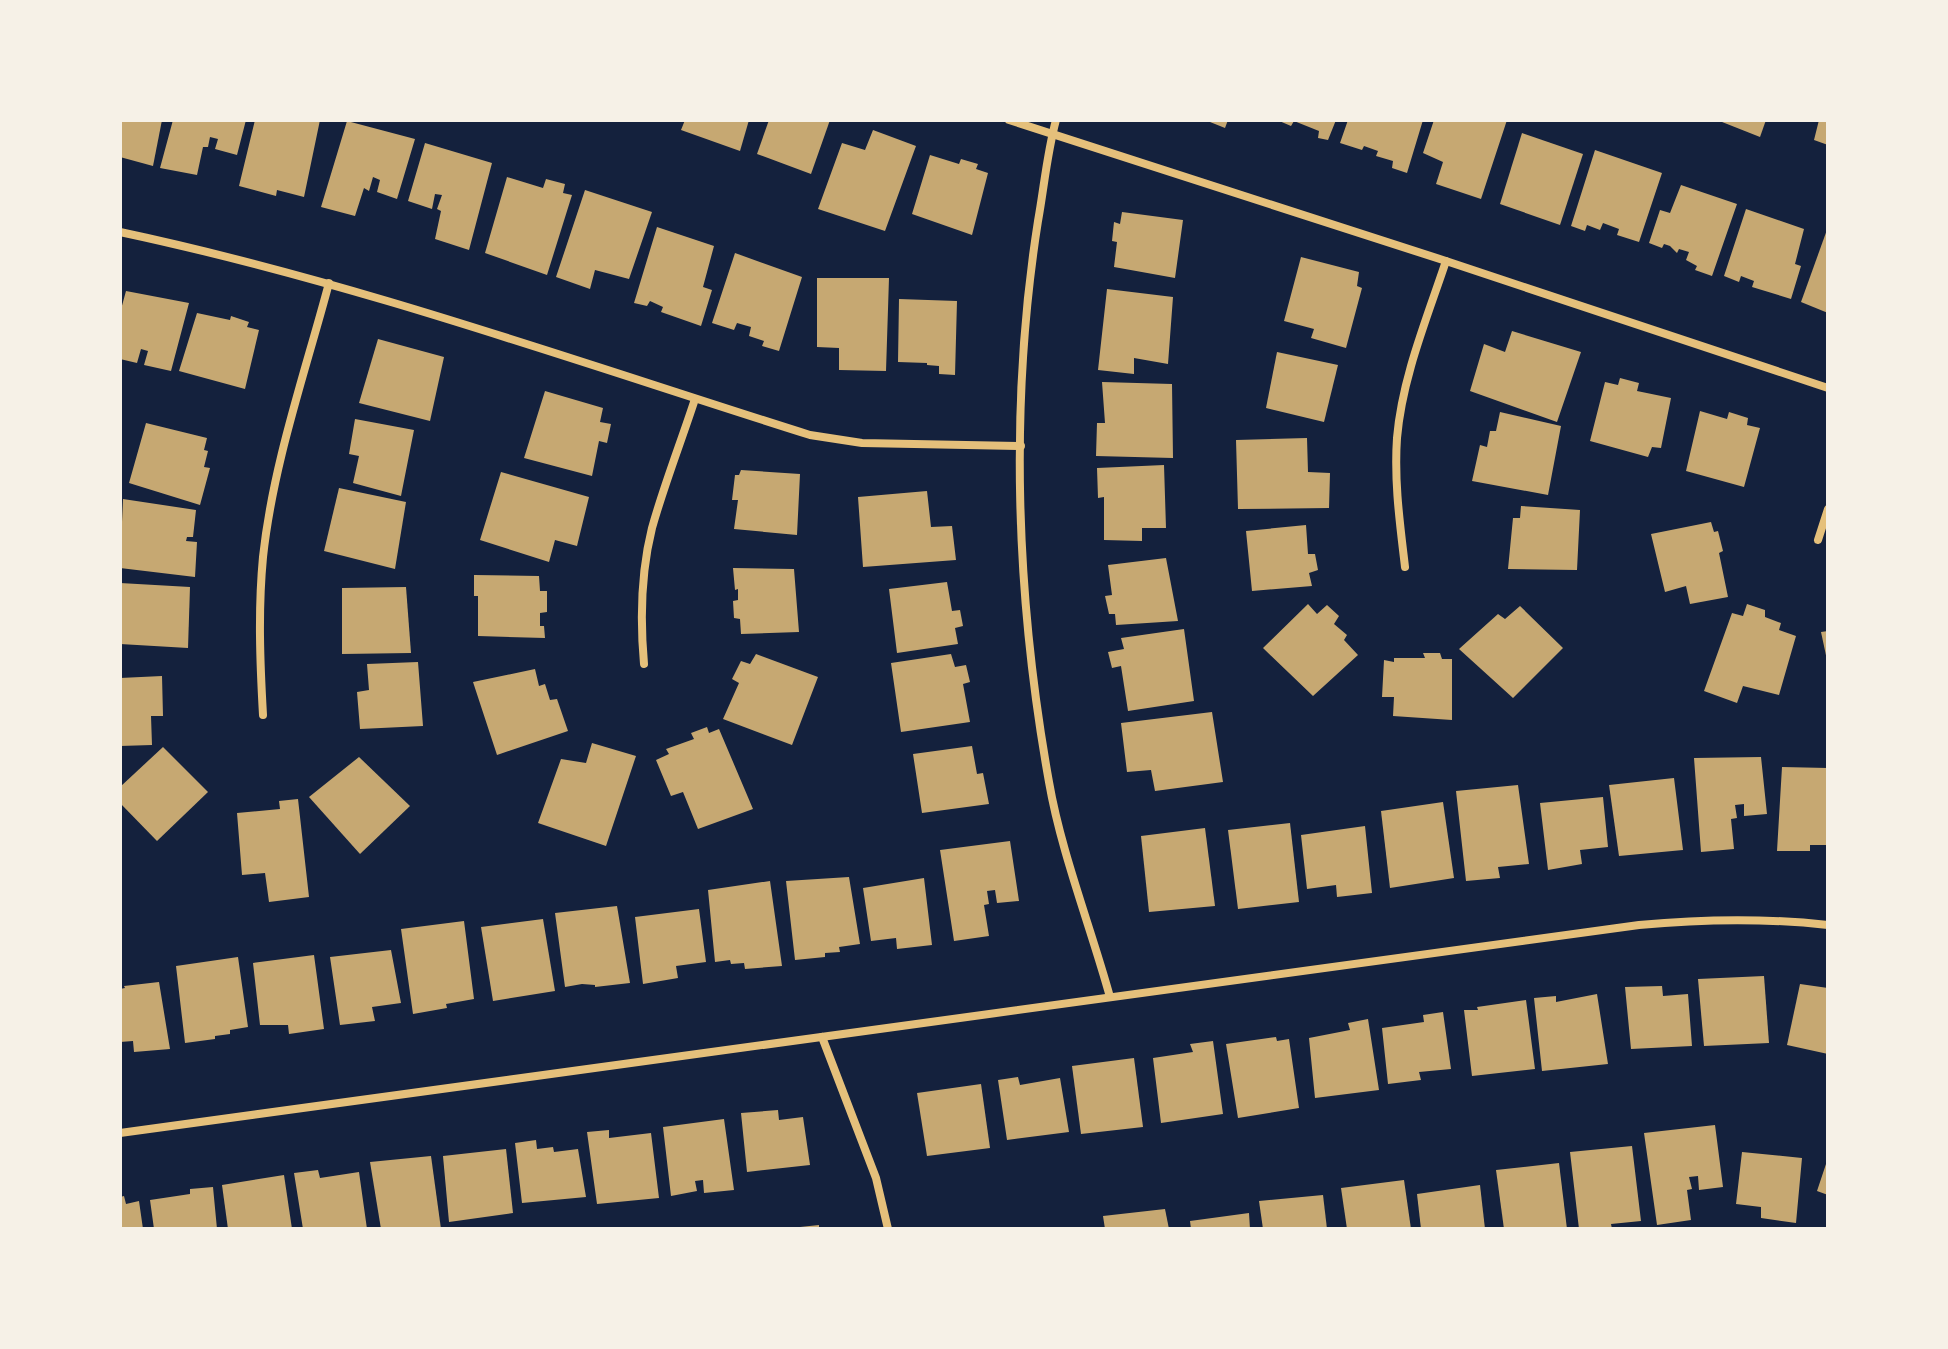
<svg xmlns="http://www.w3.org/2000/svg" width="1948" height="1349" font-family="'DM Sans',sans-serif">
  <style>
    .building { fill: #c6a872 }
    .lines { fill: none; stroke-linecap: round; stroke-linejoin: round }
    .minor { stroke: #e5c07b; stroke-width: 8 }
  </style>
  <rect width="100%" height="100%" fill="#14213d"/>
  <g class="building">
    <polygon points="120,120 162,120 153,166 120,157"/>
    <polygon points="173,120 246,120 237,155 215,149 218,139 210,137 208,147 203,147 197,175 160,168"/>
    <polygon points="255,120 320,120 304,197 277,190 276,196 239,186"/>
    <polygon points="685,120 749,120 740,151 681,130"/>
    <polygon points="769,120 830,120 811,174 757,154"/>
    <polygon points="1205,120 1228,120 1225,128"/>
    <polygon points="1277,120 1336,120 1328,140 1318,138 1319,131 1294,121 1291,126"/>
    <polygon points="1348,120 1423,120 1407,173 1392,168 1393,161 1376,156 1378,151 1364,146 1362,150 1340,143"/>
    <polygon points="1434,120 1507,120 1481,199 1436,184 1443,162 1423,153"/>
    <polygon points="1717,120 1766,120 1760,137"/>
    <polygon points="1819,120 1828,120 1828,145 1814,140"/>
    <polygon points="347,121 415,139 397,199 377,192 380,180 373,177 369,191 364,188 355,216 321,207"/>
    <polygon points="873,130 916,146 885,231 818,209 842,143 865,150"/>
    <polygon points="1522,133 1583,154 1560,225 1500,204"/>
    <polygon points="425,143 492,163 469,250 435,239 441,211 437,209 442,195 435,194 432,209 408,201"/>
    <polygon points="1595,150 1662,173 1639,242 1617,235 1619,229 1603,223 1600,230 1587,225 1585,231 1571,226"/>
    <polygon points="930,155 959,164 961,159 978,164 976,169 988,173 972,235 912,214"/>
    <polygon points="507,177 543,188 546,179 565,184 563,193 572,195 547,275 485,253"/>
    <polygon points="1681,185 1737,204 1712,276 1695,270 1697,266 1686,260 1689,252 1679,249 1677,253 1670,246 1664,244 1662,248 1649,243 1660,210 1670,213"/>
    <polygon points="585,190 652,212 629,279 595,270 590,289 556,277"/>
    <polygon points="1746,209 1804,229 1795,264 1801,266 1791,299 1752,287 1754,281 1741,276 1739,282 1724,276"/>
    <polygon points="1122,212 1183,220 1175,278 1114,267 1117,242 1112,241 1114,222 1120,224"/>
    <polygon points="657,227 714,246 703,287 712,290 701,326 661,312 663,307 650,301 647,306 634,303"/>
    <polygon points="1828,227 1828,313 1801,302"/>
    <polygon points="735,253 802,277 779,351 762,346 764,341 749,336 751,327 737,323 734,330 712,323"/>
    <polygon points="1301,257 1359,272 1357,286 1362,288 1346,348 1311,338 1314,329 1284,321"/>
    <polygon points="817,278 889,278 886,371 839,370 839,348 817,347"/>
    <polygon points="1107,289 1173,297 1168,364 1134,358 1134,374 1098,370"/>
    <polygon points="126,291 189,303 171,371 144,365 148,351 141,349 137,363 120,359 120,313"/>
    <polygon points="899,299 957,301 955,375 939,374 939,366 927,365 927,363 898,362"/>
    <polygon points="197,313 230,320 231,316 249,322 247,327 259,330 245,389 179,371"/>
    <polygon points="1512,331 1581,352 1557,422 1470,391 1484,344 1505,352"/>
    <polygon points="378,339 444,357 430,421 359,403"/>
    <polygon points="1277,352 1338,365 1324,422 1266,408"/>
    <polygon points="1620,378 1639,383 1637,391 1671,398 1661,448 1652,447 1648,457 1590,441 1605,382 1618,385"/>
    <polygon points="1102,382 1172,384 1173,458 1096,456 1097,423 1105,423"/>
    <polygon points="545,391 603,408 600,422 611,424 607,443 599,441 592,476 524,458"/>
    <polygon points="1700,411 1727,419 1729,412 1748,418 1747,425 1760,428 1744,487 1686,471"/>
    <polygon points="1500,412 1561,426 1548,495 1472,481 1480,445 1487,447 1490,431 1496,431"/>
    <polygon points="355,419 414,430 401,496 353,483 359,456 349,454"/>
    <polygon points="146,423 207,438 204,450 208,451 204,467 210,468 200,505 129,483"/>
    <polygon points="1307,438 1308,472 1330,473 1329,508 1238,509 1236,440"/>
    <polygon points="1164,465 1166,528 1142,528 1142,541 1104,540 1104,497 1098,498 1097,468"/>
    <polygon points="741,470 800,474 797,535 734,529 738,500 732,500 735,475 739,475"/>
    <polygon points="501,472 589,497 577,546 555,540 549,562 480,540"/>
    <polygon points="339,488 406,502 395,569 324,551"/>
    <polygon points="927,491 931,527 952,526 956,560 863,567 858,497"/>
    <polygon points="123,499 196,510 193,537 187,537 186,541 197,542 195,577 120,568"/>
    <polygon points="1521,506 1580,510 1577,570 1508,569 1513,518 1520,518"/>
    <polygon points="1711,522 1714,532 1718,531 1723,551 1719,553 1728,597 1690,604 1686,586 1665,592 1651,534"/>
    <polygon points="1306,525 1308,554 1315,554 1318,570 1309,573 1312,586 1252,591 1246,531"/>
    <polygon points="1166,558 1178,621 1116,625 1115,614 1109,614 1105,596 1112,595 1108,565"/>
    <polygon points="733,568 794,569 799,632 741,634 740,619 734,618 733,601 738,600 738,589 735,590"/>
    <polygon points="474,575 539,576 540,591 547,591 547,612 540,613 540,626 544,626 545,638 478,636 478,596 474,596"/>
    <polygon points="947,582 952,611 960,610 963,626 955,628 958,644 897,653 889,589"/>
    <polygon points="120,583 190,587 188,648 120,644"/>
    <polygon points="406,587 411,653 342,654 342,588"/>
    <polygon points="1308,604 1317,614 1327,605 1339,616 1334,624 1347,635 1344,640 1358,655 1313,696 1263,648"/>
    <polygon points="1747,604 1765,610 1765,617 1781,623 1779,630 1796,636 1779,695 1743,686 1737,703 1704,691 1732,613 1743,616"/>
    <polygon points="1520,606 1563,648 1513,698 1459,649 1498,614 1505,619"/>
    <polygon points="1184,629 1194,701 1128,711 1121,666 1112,668 1108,652 1124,649 1121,638"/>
    <polygon points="1828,631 1828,660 1827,660 1821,632"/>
    <polygon points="1423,653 1440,653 1442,659 1452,659 1452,720 1393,716 1394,697 1382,697 1384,660 1394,662 1394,658 1425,658"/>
    <polygon points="756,654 818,677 792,745 723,719 739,683 732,679 741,661 750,664"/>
    <polygon points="951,654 955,667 966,665 970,682 963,684 970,722 901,732 891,663"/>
    <polygon points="418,662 423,726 360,729 357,692 369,690 367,664"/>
    <polygon points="535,669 539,686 545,684 550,700 557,699 568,731 497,755 473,682"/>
    <polygon points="162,676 163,716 151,716 152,745 120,746 120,678"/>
    <polygon points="1212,712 1223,782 1155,791 1151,770 1127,772 1121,723"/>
    <polygon points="707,727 709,733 719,729 753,809 698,829 683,792 671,796 656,760 669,754 666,749 694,739 691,733"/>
    <polygon points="592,743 636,756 606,846 538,823 561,759 586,763"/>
    <polygon points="972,746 977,774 983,773 989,804 922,813 913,754"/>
    <polygon points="163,747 208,792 157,841 120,803 120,787"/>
    <polygon points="359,757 410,806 360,854 309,797"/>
    <polygon points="1761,757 1767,814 1744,816 1744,804 1735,805 1737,818 1731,819 1734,849 1701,852 1694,758"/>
    <polygon points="1782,767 1828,768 1828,845 1810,845 1810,851 1777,851"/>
    <polygon points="1674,778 1683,850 1619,856 1609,785"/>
    <polygon points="1518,785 1529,864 1498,867 1500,878 1466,881 1456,791"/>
    <polygon points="1603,797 1608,847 1580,850 1582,864 1548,870 1540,803"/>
    <polygon points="298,799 309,897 269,902 265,873 242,875 237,813 280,809 279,801"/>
    <polygon points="1443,802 1454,878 1390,888 1381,811"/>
    <polygon points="1290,823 1299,902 1238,909 1228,830"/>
    <polygon points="1365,826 1372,893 1337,897 1336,885 1307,889 1301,835"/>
    <polygon points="1205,828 1215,906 1149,912 1141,836"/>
    <polygon points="1010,841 1019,901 997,903 995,890 987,891 989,904 984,905 989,936 954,941 940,850"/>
    <polygon points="849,877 860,944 839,947 840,952 825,953 825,957 795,960 786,881"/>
    <polygon points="924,878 932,945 897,949 896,938 871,941 863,888"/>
    <polygon points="770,881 782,966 745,969 744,963 731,964 730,960 715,962 708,890"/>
    <polygon points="617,906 630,983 595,987 595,985 582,984 565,987 555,913"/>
    <polygon points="699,909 706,962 676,966 678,978 643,984 635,917"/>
    <polygon points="543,919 555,991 493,1001 481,927"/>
    <polygon points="464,921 474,999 446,1004 447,1008 413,1014 401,929"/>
    <polygon points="391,950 401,1003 372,1007 375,1021 340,1025 330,957"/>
    <polygon points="314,955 324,1029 289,1034 288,1025 260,1025 253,963"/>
    <polygon points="238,957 248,1027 230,1030 230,1034 215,1036 215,1039 185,1043 176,966"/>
    <polygon points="1764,976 1769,1043 1704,1046 1698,979"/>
    <polygon points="159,982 170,1049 134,1052 133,1041 120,1042 120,989 125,988 124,986"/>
    <polygon points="1800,984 1828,988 1828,1054 1787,1045"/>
    <polygon points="1662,986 1663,996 1688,994 1692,1046 1631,1049 1625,987"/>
    <polygon points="1597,994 1608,1064 1542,1071 1534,998 1556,996 1556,1002"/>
    <polygon points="1526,1000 1535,1069 1472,1076 1464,1010 1478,1010 1477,1007"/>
    <polygon points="1443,1012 1451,1069 1419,1072 1421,1080 1388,1084 1382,1028 1424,1022 1423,1015"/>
    <polygon points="1368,1019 1379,1090 1315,1098 1309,1038 1350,1030 1348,1023"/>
    <polygon points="1276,1037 1277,1041 1289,1039 1299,1108 1238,1118 1226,1044"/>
    <polygon points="1213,1041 1223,1114 1161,1123 1153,1058 1193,1052 1190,1044"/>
    <polygon points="1134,1058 1143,1127 1081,1134 1072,1066"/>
    <polygon points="1018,1077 1020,1085 1060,1078 1069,1132 1007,1140 998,1080"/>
    <polygon points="981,1084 990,1148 927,1156 917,1093"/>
    <polygon points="778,1110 779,1120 803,1117 810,1165 747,1172 741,1113"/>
    <polygon points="724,1119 734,1190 704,1193 703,1180 695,1181 697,1191 671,1196 663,1127"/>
    <polygon points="1715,1125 1723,1187 1699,1190 1698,1176 1689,1177 1692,1189 1687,1190 1691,1220 1657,1225 1644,1133"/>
    <polygon points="609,1130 609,1138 651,1133 659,1198 597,1204 587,1132"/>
    <polygon points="536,1140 537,1149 553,1147 554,1152 578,1149 586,1197 522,1203 515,1143"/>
    <polygon points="1632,1146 1641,1221 1611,1224 1612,1229 1579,1229 1570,1152"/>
    <polygon points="506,1149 513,1213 449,1222 443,1156"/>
    <polygon points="1742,1152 1802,1158 1796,1223 1761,1218 1761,1207 1736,1204"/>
    <polygon points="431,1156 441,1229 381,1229 370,1162"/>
    <polygon points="1828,1158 1828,1195 1817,1191"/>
    <polygon points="1559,1163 1567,1229 1504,1229 1496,1170"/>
    <polygon points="318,1170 320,1178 359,1172 367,1229 303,1229 294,1173"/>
    <polygon points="284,1175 292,1229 228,1229 222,1185"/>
    <polygon points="1404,1180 1411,1229 1347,1229 1341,1188"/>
    <polygon points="1480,1185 1485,1229 1421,1229 1417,1194"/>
    <polygon points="213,1187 217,1229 154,1229 150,1200 190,1194 190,1189"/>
    <polygon points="1323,1195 1327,1229 1263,1229 1259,1201"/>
    <polygon points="124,1196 126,1204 139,1201 143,1229 120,1229 120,1197"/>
    <polygon points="1165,1209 1169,1229 1105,1229 1103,1216"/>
    <polygon points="1249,1213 1250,1229 1191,1229 1190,1221"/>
    <polygon points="819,1225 819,1229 800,1229 800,1227"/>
  </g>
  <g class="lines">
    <g class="minor">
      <polyline points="1009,120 1446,261 1828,388"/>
      <path d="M1056 120C1047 153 1044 188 1038 221 1009 405 1016 598 1049 782 1061 852 1091 928 1110 997"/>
      <path d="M120 232C355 282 581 363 810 435L862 443 1021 446"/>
      <polyline points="1818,540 1828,509"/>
      <path d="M1405 567C1400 524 1394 482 1397 438 1402 378 1427 318 1446 261"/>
      <path d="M644 664C640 619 641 572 652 528 664 485 681 442 695 399"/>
      <path d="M263 715C260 662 258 610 263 557 273 464 305 373 329 283"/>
      <polyline points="822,1037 876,1178 888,1229"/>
      <path d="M120 1133 1639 925C1703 919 1765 918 1828 925"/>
    </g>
  </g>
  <rect width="1948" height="1349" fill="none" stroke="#f6f1e7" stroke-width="244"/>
</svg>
